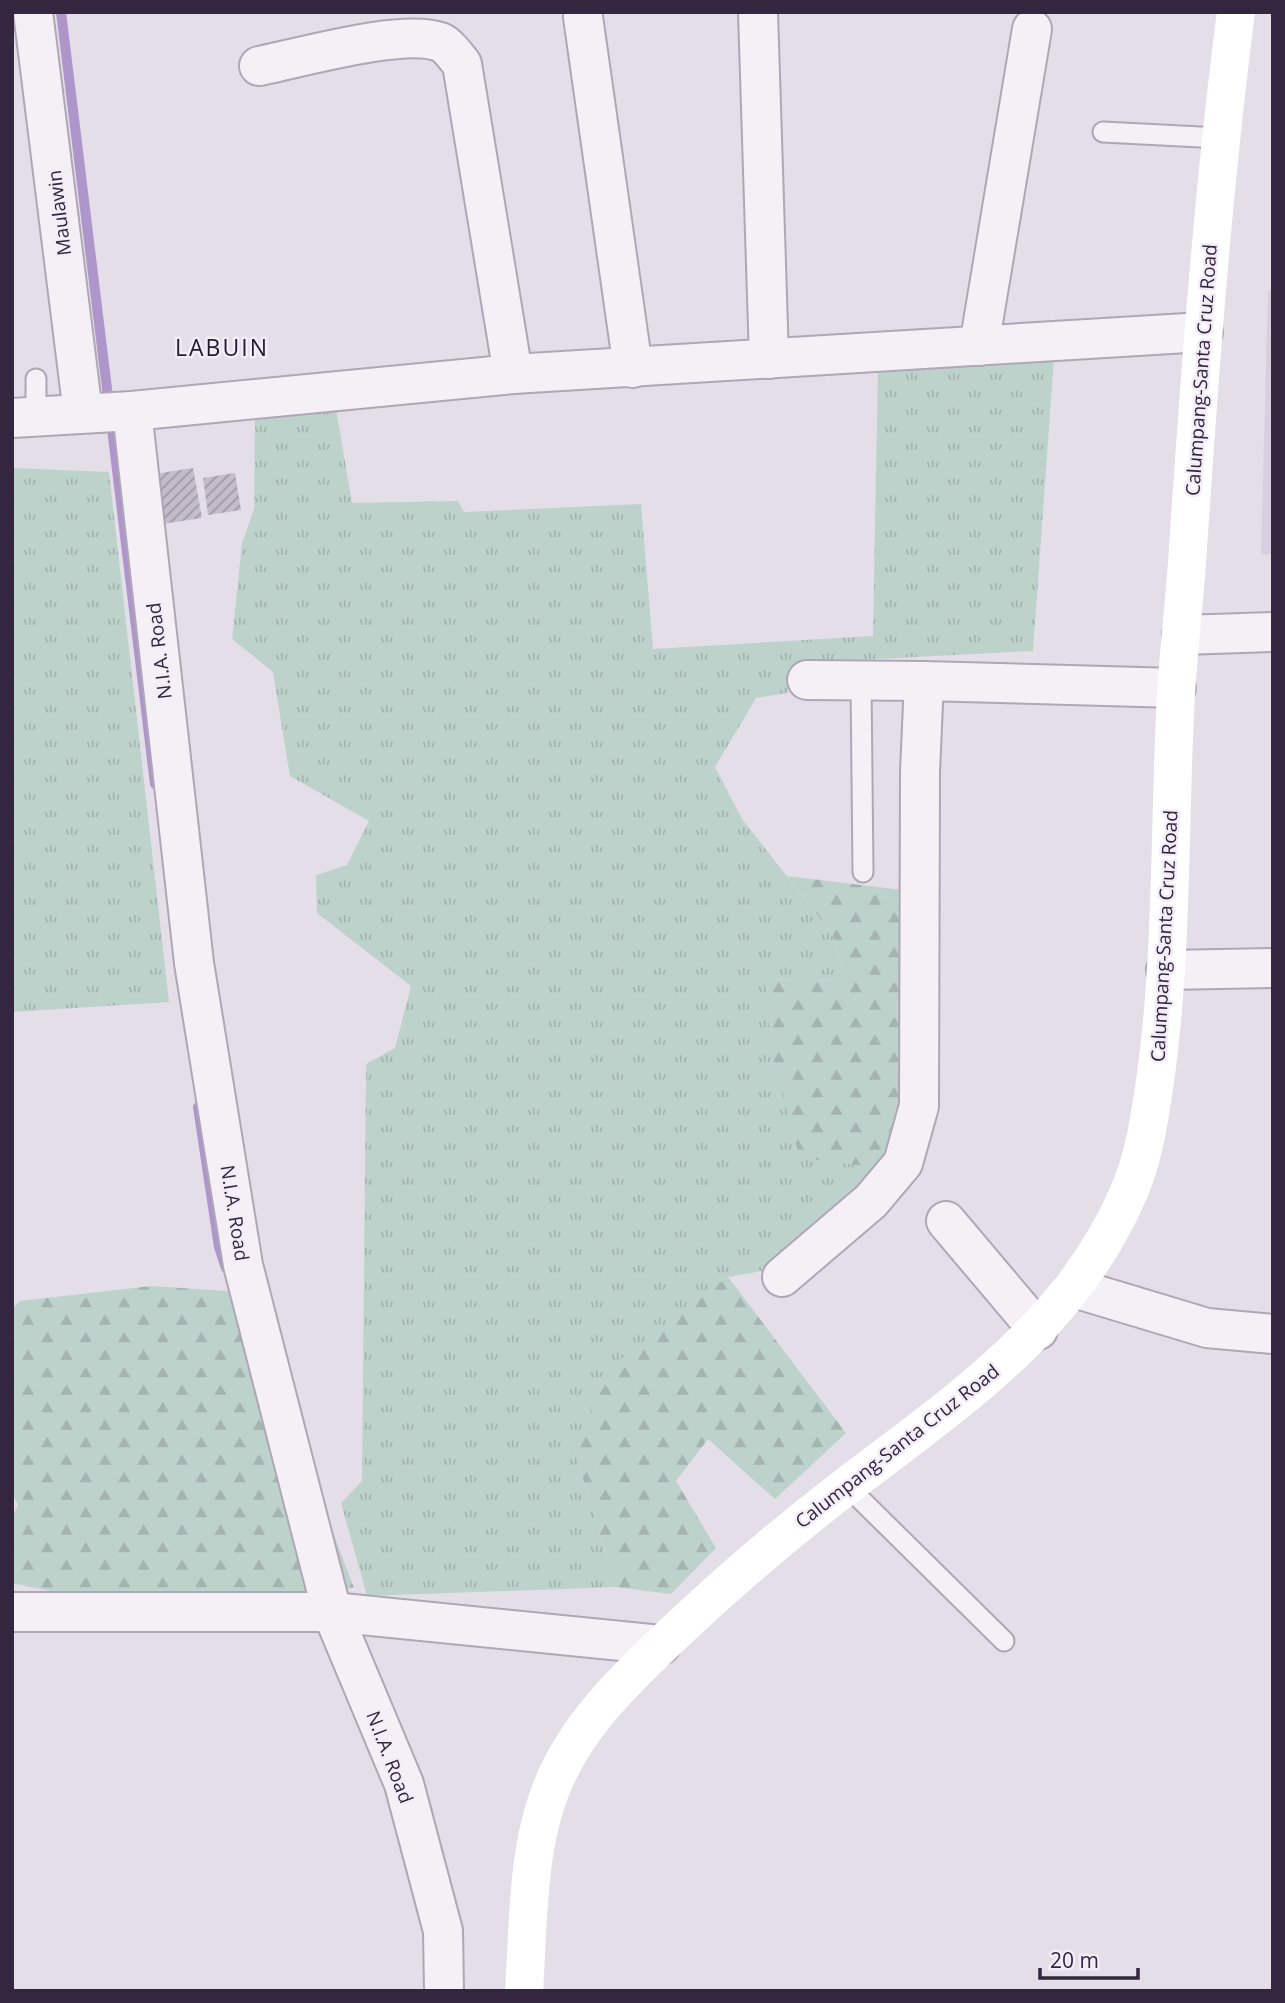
<svg xmlns="http://www.w3.org/2000/svg" width="1285" height="2003" font-family="'Open Sans',sans-serif">
  <style>
    .built { fill: #d7cfdd }
    .grass { fill: url(#grass-tufts) }
    .forest { fill: url(#forest-firs) }
    .lines { fill: none; stroke-linecap: round; stroke-linejoin: round }
    .stream { stroke: #ae96ca; stroke-width: 10 }
    .building { fill: url(#building-hatch) }
    .lane-casing { stroke: #afa7b6; stroke-width: 23 }
    .street-casing { stroke: #afa7b6; stroke-width: 42 }
    .lane { stroke: #f4f0f6; stroke-width: 19 }
    .street { stroke: #f4f0f6; stroke-width: 38 }
    .secondary { stroke: #fff; stroke-width: 38 }
    .labels { text-anchor: middle; dominant-baseline: central; stroke-width: 5; stroke-linejoin: round; paint-order: stroke }
    .street-label { font-size: 19px; fill: #352640; stroke: #f2edf6 }
    .quarter-label { font-size: 23px; letter-spacing: 2px; fill: #271930; stroke: #f2edf6 }
  </style>
  <defs>
    <pattern id="grass-tufts" width="24" height="20" patternUnits="userSpaceOnUse" patternTransform="scale(1.75)"><rect width="24" height="20" fill="#bed2cc"/><path d="M3 7l-1-3M5 7V3M7 7l1-3M15 17l-1-3M17 17v-4M19 17l1-3" fill="none" stroke="#a4b4b0"/></pattern>
    <pattern id="forest-firs" width="22" height="20" patternUnits="userSpaceOnUse" patternTransform="scale(1.75)"><rect width="22" height="20" fill="#bed2cc"/><path d="M5 1l3.5 6h-7zM16 11l3.5 6h-7z" fill="#a4b4b0"/></pattern>
    <pattern id="building-hatch" width="6" height="6" patternUnits="userSpaceOnUse" patternTransform="scale(1.75)"><rect width="6" height="6" fill="#c4bbcb"/><path d="M-1 1l2-2M0 6l6-6M5 7l2-2" fill="none" stroke="#a098a6"/></pattern>
  </defs>
  <rect width="100%" height="100%" fill="#e3dee8"/>
  <polygon class="built" points="1268,291 1273,291 1273,554 1261,554"/>
  <g class="grass">
    <polygon points="1054,358 1033,651 799,663 787,693 756,698 715,767 742,819 832,934 846,981 765,979 881,1168 762,1271 728,1277 680,1316 575,1453 616,1587 367,1596 341,1503 362,1481 366,1064 395,1048 411,986 317,913 316,875 347,865 369,821 290,776 273,672 232,639 242,543 254,509 255,417 336,409 352,503 458,501 464,512 641,504 653,649 873,636 878,367"/>
    <polygon points="12,468 109,472 169,1002 12,1012"/>
  </g>
  <g class="forest">
    <polygon points="787,876 902,890 907,1086 881,1168 800,1158 772,1057 765,979 846,981 832,934"/>
    <polygon points="728,1277 846,1433 775,1499 708,1439 676,1481 716,1548 671,1594 616,1587 575,1453 605,1371"/>
    <polygon points="151,1286 242,1292 354,1588 118,1605 12,1583 12,1517 18,1505 12,1492 12,1309 20,1301"/>
  </g>
  <g class="lines">
    <g class="stream">
      <polyline points="61,12 109,405"/>
      <polyline points="111,420 155,784"/>
      <polyline points="198,1107 219,1247 226,1268"/>
    </g>
  </g>
  <g class="building">
    <polygon points="193,468 202,518 155,525 147,475"/>
    <polygon points="235,473 241,510 208,515 203,478"/>
  </g>
  <g class="lines">
    <g class="lane-casing">
      <g id="lane">
        <polyline points="1103,132 1220,138"/>
        <polyline points="36,379 36,417"/>
        <polyline points="861,681 863,872"/>
        <polyline points="847,1486 1004,1641"/>
      </g>
    </g>
    <g class="street-casing">
      <g id="street">
        <polyline points="33,12 83,413"/>
        <polyline points="758,12 769,359"/>
        <polyline points="583,17 633,368"/>
        <path d="M259 66C300 58 403 28 440 42 448 45 456 57 462 64L513 374"/>
        <polyline points="979,346 1032,29"/>
        <polyline points="132,411 194,963 243,1265 332,1612 404,1784 443,1931 444,1991"/>
        <polyline points="12,418 132,411 513,374 1203,332"/>
        <polyline points="1182,635 1273,632"/>
        <polyline points="807,680 924,681"/>
        <polyline points="1166,970 1273,968"/>
        <polyline points="946,1221 1038,1330"/>
        <polyline points="782,1277 871,1201 903,1163 919,1106 920,772 924,681 1176,688"/>
        <polyline points="1074,1288 1207,1328 1273,1334"/>
        <polyline points="12,1612 332,1612 661,1645"/>
      </g>
    </g>
    <use href="#lane" class="lane"/>
    <use href="#street" class="street"/>
    <path class="secondary" d="M524 1991C529 1918 526 1837 559 1771 585 1717 631 1674 673 1634 728 1582 784 1534 844 1488 956 1402 1070 1328 1128 1194 1145 1156 1150 1115 1156 1074 1173 948 1169 820 1176 694 1179 645 1185 597 1188 548 1200 369 1213 190 1236 12"/>
  </g>
  <g class="labels">
    <g class="street-label">
      <text transform="translate(59 213) rotate(-97)">Maulawin</text>
      <text transform="translate(1201 370) rotate(-86)">Calumpang-Santa Cruz Road</text>
      <text transform="translate(159 651) rotate(-97)">N.I.A. Road</text>
      <text transform="translate(1164 936) rotate(-87)">Calumpang-Santa Cruz Road</text>
      <text transform="translate(235 1213) rotate(81)">N.I.A. Road</text>
      <text transform="translate(897 1446) rotate(-38)">Calumpang-Santa Cruz Road</text>
      <text transform="translate(390 1757) rotate(69)">N.I.A. Road</text>
    </g>
    <g class="quarter-label">
      <text x="222" y="347">LABUIN</text>
    </g>
  </g>
  <rect width="1285" height="2003" fill="none" stroke="#352640" stroke-width="28"/>
  <path d="M1040 1968v10h98v-10" fill="none" stroke="#352640" stroke-width="3.5"/>
  <text x="1050" y="1968" font-size="21" fill="#352640" stroke="#f2edf6" stroke-width="5" paint-order="stroke">20 m</text>
</svg>
